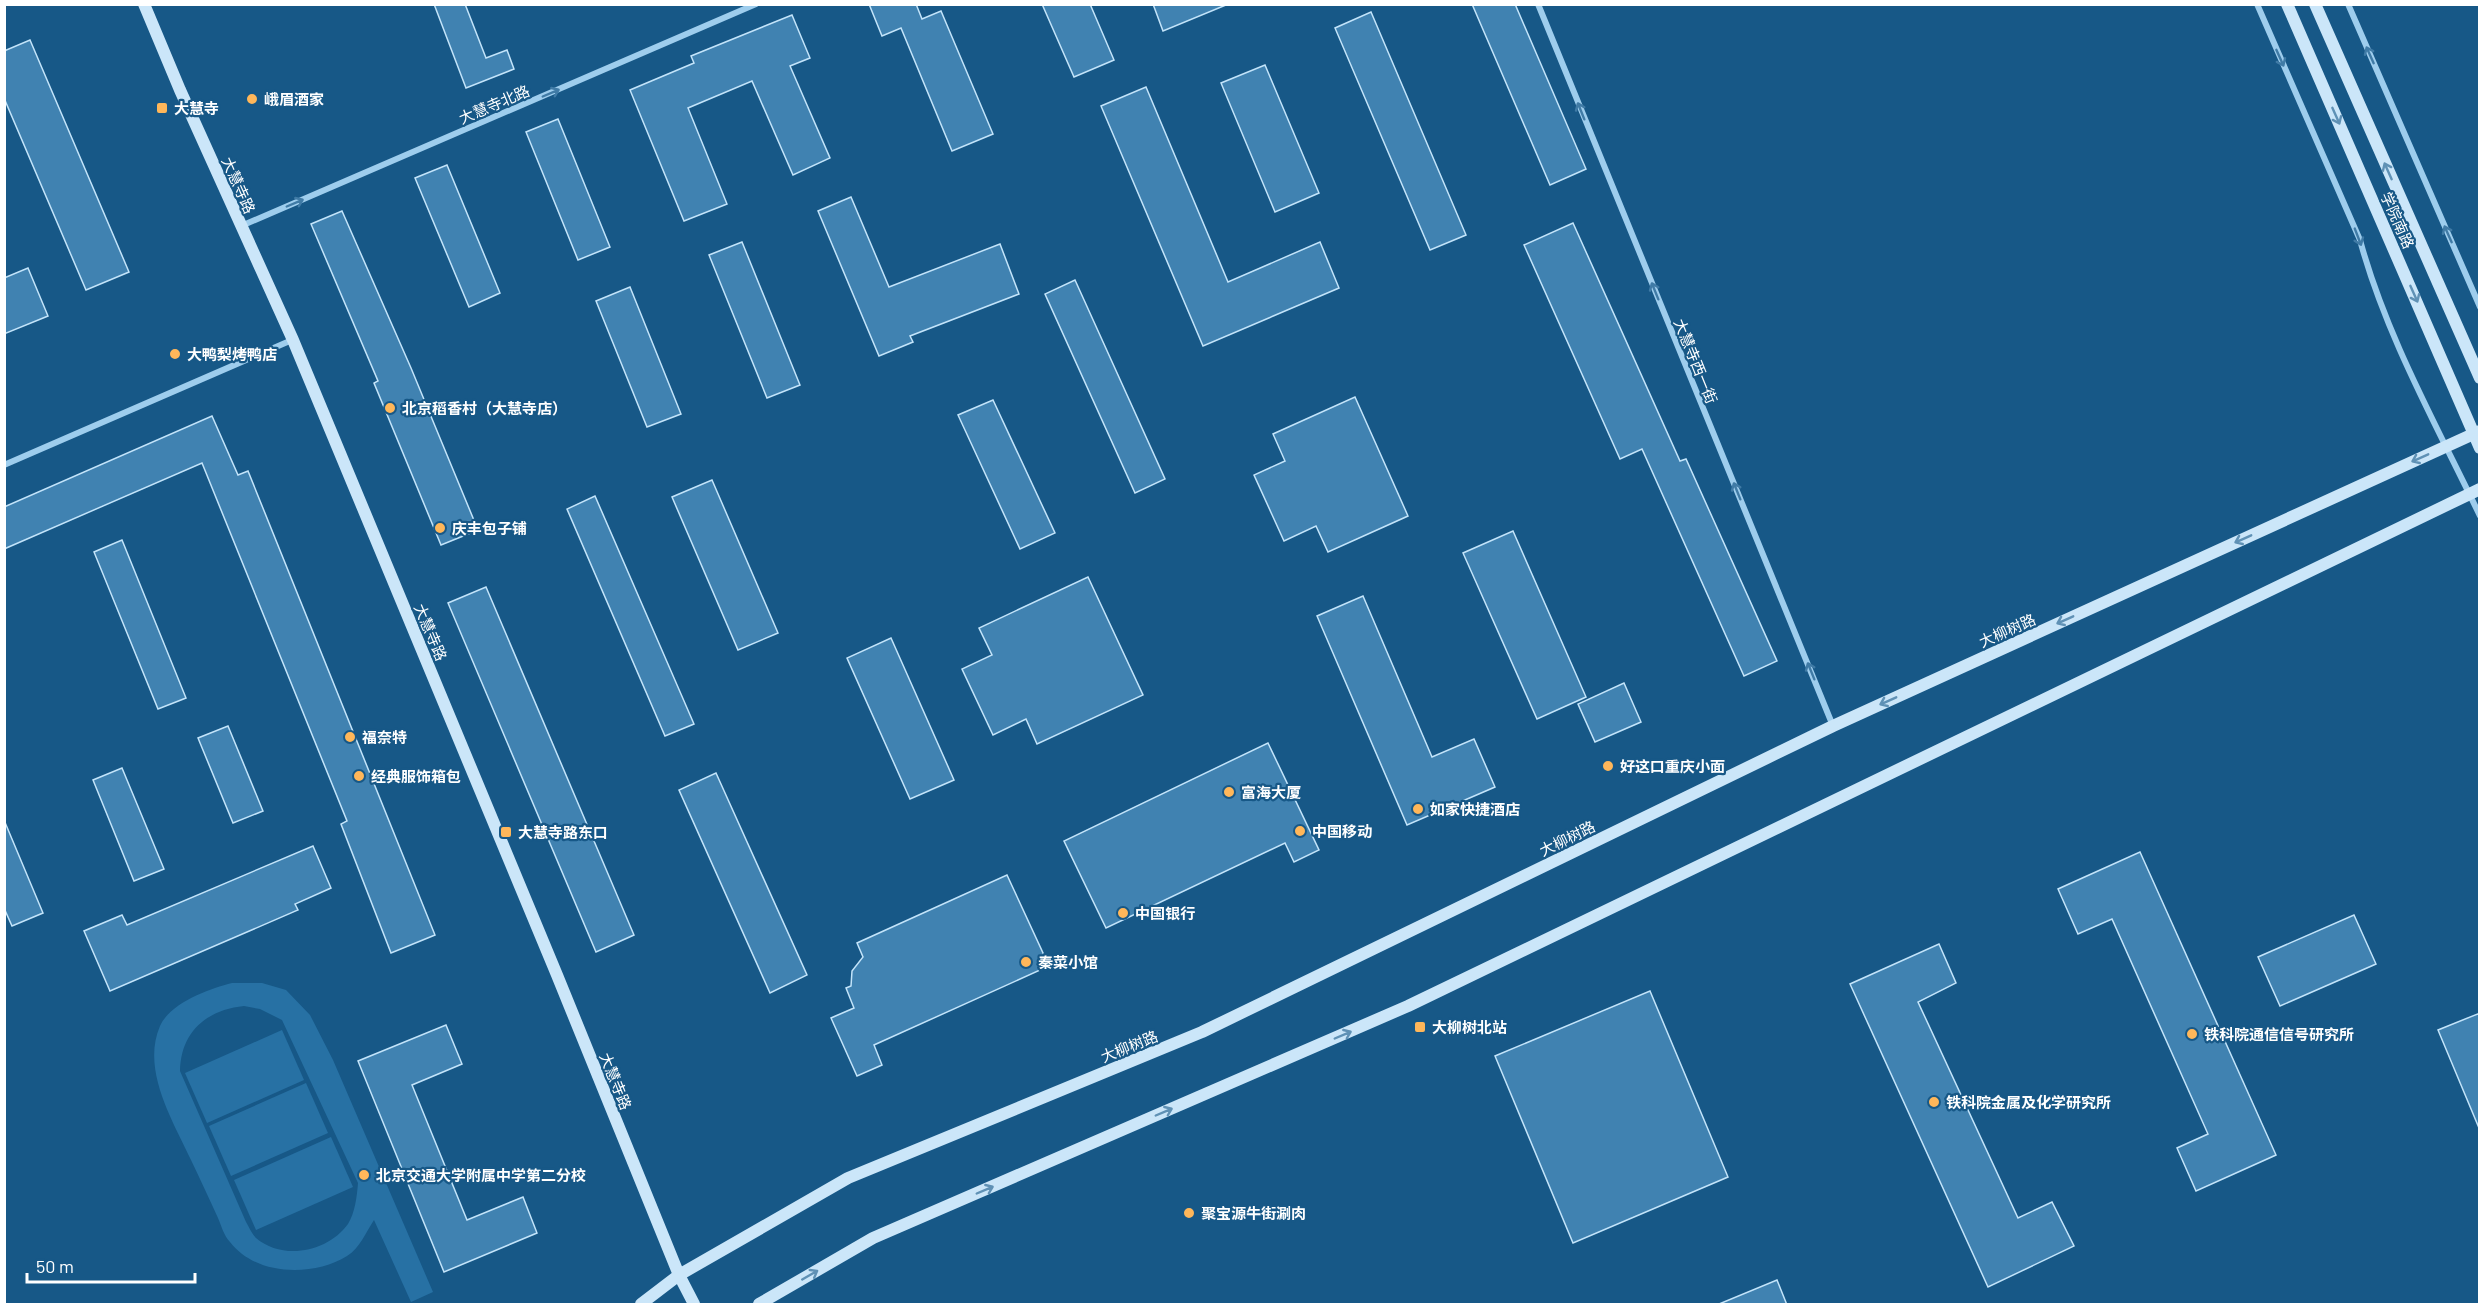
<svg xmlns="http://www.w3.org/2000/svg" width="2484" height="1309" font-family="Barlow,'Noto Sans SC',sans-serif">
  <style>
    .green { fill: #2771a4; fill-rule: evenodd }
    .building { fill: #4082b1; stroke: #c3e4fa; stroke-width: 1.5 }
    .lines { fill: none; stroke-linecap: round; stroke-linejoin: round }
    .street { stroke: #9ecded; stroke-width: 6 }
    .secondary { stroke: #cbe6f9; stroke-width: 12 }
    .oneway { stroke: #407ba6 }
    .oneway2 { stroke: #5f91b5 }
    .poi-dot { fill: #ffb75a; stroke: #175887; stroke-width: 2 }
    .labels { text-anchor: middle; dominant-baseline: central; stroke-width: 4.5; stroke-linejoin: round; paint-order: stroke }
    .poi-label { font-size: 15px; font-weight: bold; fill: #fff; stroke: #175887; text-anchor: start }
    .street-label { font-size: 15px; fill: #fff; stroke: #175887 }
  </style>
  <rect width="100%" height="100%" fill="#175887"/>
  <g class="green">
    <path d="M232 983H262L286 990 310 1015 333 1060 433 1292 411 1302 374 1220C366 1232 360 1248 347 1256 313 1277 256 1276 230 1242 224 1236 221 1225 218 1218 209 1198 200 1179 191 1160 173 1121 141 1070 160 1026 170 1003 209 989 232 983ZM244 1006 260 1009 282 1020 358 1183C357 1196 355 1213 348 1224 328 1252 283 1261 256 1238 252 1234 249 1227 246 1222L180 1071C181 1031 207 1010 244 1006Z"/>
    <polygon points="282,1030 304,1080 207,1123 185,1073"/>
    <polygon points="306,1083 328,1133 231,1176 209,1126"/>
    <polygon points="331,1137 353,1187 256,1230 234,1180"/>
  </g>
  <g class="building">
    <polygon points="434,4 465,4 486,58 507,50 514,69 466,88"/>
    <polygon points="869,4 916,4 922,19 941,11 993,134 952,151 901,28 882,36"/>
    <polygon points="1042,4 1090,4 1114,60 1074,77"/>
    <polygon points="1153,4 1226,4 1226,5 1163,31"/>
    <polygon points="1472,4 1515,4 1586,169 1550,185"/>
    <polygon points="1371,12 1466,235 1430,250 1335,28"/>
    <polygon points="792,15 810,58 790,66 830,158 793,175 752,81 688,108 727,204 684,221 630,90 694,63 691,56"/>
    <polygon points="30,40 129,272 86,290 4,98 4,51"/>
    <polygon points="1265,65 1319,193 1275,212 1221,83"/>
    <polygon points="1146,87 1228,282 1320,242 1339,288 1203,346 1101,106"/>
    <polygon points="558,119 610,247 578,260 526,132"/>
    <polygon points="447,165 500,293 469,307 415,178"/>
    <polygon points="851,197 889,287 1000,244 1019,294 910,336 913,342 879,356 818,211"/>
    <polygon points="342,211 411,368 478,530 441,545 374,383 378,381 311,224"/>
    <polygon points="1573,223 1680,461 1686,459 1777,661 1744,676 1642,449 1620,459 1524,245"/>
    <polygon points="742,242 800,385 767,398 709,255"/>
    <polygon points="28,268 48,316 4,334 4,278"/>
    <polygon points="1075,280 1165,479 1135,493 1045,294"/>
    <polygon points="630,287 681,414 647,427 596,301"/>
    <polygon points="1355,397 1408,516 1328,552 1316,526 1284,541 1254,475 1285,461 1273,434"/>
    <polygon points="993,400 1055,533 1020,549 958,415"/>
    <polygon points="212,416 238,475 248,471 435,935 391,953 341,824 347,821 202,463 4,549 4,507"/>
    <polygon points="712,480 778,633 738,650 672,497"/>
    <polygon points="595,496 694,724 665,736 567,509"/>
    <polygon points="1513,531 1586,697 1537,719 1463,553"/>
    <polygon points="122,540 186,698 158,709 94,552"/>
    <polygon points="1088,577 1143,695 1037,744 1026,719 993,735 962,669 992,655 979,628"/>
    <polygon points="486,587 634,935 596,952 448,603"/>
    <polygon points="1363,596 1432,757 1474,739 1495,787 1407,825 1317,616"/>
    <polygon points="891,638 954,780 910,799 847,658"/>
    <polygon points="1624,683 1641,722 1595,742 1578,704"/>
    <polygon points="228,726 263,811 233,823 198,738"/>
    <polygon points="1268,743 1319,850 1294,862 1285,843 1106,928 1064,841"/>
    <polygon points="122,768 164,869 134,881 93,780"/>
    <polygon points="716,773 807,975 770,993 679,790"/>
    <polygon points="4,820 43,913 12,926 4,908"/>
    <polygon points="313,846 331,888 295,904 298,910 110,991 84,931 122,915 127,925"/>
    <polygon points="2140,852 2276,1155 2196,1191 2177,1148 2208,1134 2112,919 2078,934 2058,889"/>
    <polygon points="1007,875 1049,966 874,1045 882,1065 857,1076 831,1018 854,1008 846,988 851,986 852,971 863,957 857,943"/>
    <polygon points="2354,915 2376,964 2280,1006 2258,957"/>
    <polygon points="1939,944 1956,983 1918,1002 2018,1218 2052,1202 2074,1246 1988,1287 1850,984"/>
    <polygon points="1650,991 1728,1177 1573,1243 1495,1056"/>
    <polygon points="2480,1013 2480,1128 2479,1128 2438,1030"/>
    <polygon points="446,1025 462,1064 412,1085 467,1220 523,1197 537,1233 444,1272 358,1061"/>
    <polygon points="1777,1280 1787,1305 1719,1305 1719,1304"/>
  </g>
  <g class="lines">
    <g class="street">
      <polyline points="1538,4 1833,726"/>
      <path d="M2257 4 2360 240C2386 336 2437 426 2480 516"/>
      <polyline points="2348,4 2480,307"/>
      <polyline points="241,226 756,4"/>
      <polyline points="4,465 292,340"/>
    </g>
    <g class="secondary">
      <polyline points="144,4 180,90 293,340 557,975 679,1275 694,1304"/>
      <polyline points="2287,4 2480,448"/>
      <polyline points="2315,4 2480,378"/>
      <polyline points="641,1304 679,1275 848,1178 1202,1032 1833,726 2480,431"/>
      <polyline points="759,1304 873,1238 1408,1006 2480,489"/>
    </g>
  </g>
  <defs><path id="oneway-shaft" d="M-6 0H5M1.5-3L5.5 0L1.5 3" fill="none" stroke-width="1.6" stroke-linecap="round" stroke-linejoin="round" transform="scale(1.5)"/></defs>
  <g class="oneway">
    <use href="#oneway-shaft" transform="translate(2370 55) rotate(-114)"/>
    <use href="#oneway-shaft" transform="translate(2280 58) rotate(66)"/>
    <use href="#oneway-shaft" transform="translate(551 93) rotate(-23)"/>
    <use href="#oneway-shaft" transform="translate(1581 111) rotate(-112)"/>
    <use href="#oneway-shaft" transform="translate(295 203) rotate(-23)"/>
    <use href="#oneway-shaft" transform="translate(2448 234) rotate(-114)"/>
    <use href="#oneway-shaft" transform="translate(2358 237) rotate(69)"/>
    <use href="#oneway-shaft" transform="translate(1655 291) rotate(-112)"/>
    <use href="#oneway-shaft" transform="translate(1737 491) rotate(-112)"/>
    <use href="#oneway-shaft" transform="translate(1811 671) rotate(-112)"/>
  </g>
  <g class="oneway2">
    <use href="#oneway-shaft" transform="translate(2336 116) rotate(66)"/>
    <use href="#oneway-shaft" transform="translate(2388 171) rotate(-114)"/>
    <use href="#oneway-shaft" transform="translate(2414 294) rotate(66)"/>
    <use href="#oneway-shaft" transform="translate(2420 458) rotate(156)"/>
    <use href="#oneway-shaft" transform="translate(2243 539) rotate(156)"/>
    <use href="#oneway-shaft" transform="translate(2065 620) rotate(156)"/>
    <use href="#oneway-shaft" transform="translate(1888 701) rotate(156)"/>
    <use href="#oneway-shaft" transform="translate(1343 1035) rotate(-23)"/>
    <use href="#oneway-shaft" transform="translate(1164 1112) rotate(-23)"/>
    <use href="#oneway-shaft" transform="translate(985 1190) rotate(-23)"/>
    <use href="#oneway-shaft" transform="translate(810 1275) rotate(-30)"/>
  </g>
  <g class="poi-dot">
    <circle cx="252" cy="99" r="6"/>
    <rect x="156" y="102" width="12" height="12" rx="3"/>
    <circle cx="175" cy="354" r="6"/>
    <circle cx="390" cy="408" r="6"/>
    <circle cx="440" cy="528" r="6"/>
    <circle cx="350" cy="737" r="6"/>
    <circle cx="1608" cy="766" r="6"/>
    <circle cx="359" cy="776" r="6"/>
    <circle cx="1229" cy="792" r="6"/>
    <circle cx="1418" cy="809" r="6"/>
    <circle cx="1300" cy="831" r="6"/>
    <rect x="500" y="826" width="12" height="12" rx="3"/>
    <circle cx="1123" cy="913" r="6"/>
    <circle cx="1026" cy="962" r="6"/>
    <rect x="1414" y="1021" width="12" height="12" rx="3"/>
    <circle cx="2192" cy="1034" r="6"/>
    <circle cx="1934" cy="1102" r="6"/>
    <circle cx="364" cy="1175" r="6"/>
    <circle cx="1189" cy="1213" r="6"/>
  </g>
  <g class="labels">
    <g class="poi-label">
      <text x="264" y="99">峨眉酒家</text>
      <text x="174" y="108">大慧寺</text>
      <text x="187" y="354">大鸭梨烤鸭店</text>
      <text x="402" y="408">北京稻香村（大慧寺店）</text>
      <text x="452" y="528">庆丰包子铺</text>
      <text x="362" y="737">福奈特</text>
      <text x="1620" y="766">好这口重庆小面</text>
      <text x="371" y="776">经典服饰箱包</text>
      <text x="1241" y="792">富海大厦</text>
      <text x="1430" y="809">如家快捷酒店</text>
      <text x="1312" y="831">中国移动</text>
      <text x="518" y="832">大慧寺路东口</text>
      <text x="1135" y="913">中国银行</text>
      <text x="1038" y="962">秦菜小馆</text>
      <text x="1432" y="1027">大柳树北站</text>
      <text x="2204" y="1034">铁科院通信信号研究所</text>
      <text x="1946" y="1102">铁科院金属及化学研究所</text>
      <text x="376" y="1175">北京交通大学附属中学第二分校</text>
      <text x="1201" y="1213">聚宝源牛街涮肉</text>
    </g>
    <g class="street-label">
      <text transform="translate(494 104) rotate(-23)">大慧寺北路</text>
      <text transform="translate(239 185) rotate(66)">大慧寺路</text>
      <text transform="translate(2398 220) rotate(66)">学院南路</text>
      <text transform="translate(1696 361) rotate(68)">大慧寺西一街</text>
      <text transform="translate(2007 630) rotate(-24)">大柳树路</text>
      <text transform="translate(431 632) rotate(67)">大慧寺路</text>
      <text transform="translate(1567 838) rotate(-26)">大柳树路</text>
      <text transform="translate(1129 1046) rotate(-22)">大柳树路</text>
      <text transform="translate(616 1081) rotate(68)">大慧寺路</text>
    </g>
  </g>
  <rect width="2484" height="1309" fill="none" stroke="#ffffff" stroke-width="12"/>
  <path d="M27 1273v9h168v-9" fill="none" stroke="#ffffff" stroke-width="3"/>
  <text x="36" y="1273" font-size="18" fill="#ffffff" stroke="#175887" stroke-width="4.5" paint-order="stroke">50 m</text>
</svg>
